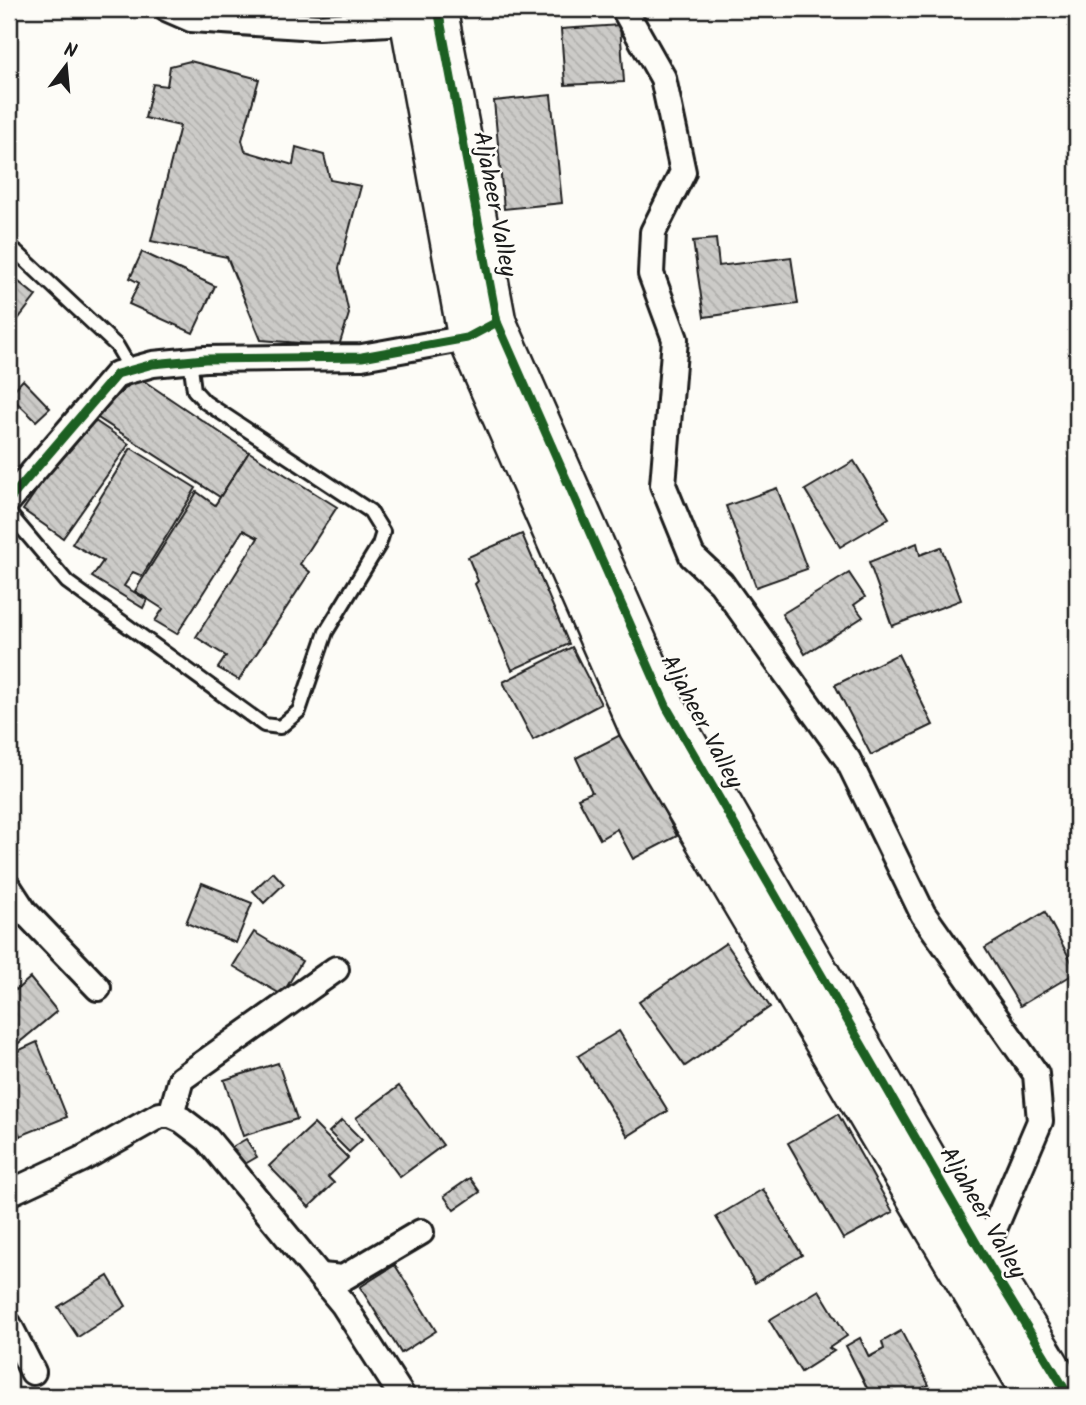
<svg xmlns="http://www.w3.org/2000/svg" width="1086" height="1405" font-family="Kalam,sans-serif">
  <style>
    .building { fill: url(#building-back-hatch); stroke: #1c1c1c; stroke-width: 2 }
    .lines { fill: none; stroke-linecap: round; stroke-linejoin: round }
    .lane-casing { stroke: #1c1c1c; stroke-width: 18 }
    .street-casing { stroke: #1c1c1c; stroke-width: 30 }
    .secondary-casing { stroke: #1c1c1c; stroke-width: 42 }
    .lane { stroke: #fdfcf7; stroke-width: 12 }
    .street { stroke: #fdfcf7; stroke-width: 24 }
    .secondary { stroke: #fdfcf7; stroke-width: 37 }
    .cycleway-casing { stroke: #fdfcf7; stroke-width: 13 }
    .cycleway { stroke: #1b5e20; stroke-width: 9 }
    .labels { text-anchor: middle; dominant-baseline: central; stroke-width: 5; stroke-linejoin: round; paint-order: stroke }
    .street-label { font-size: 24px; fill: #1c1c1c; stroke: #fdfcf7 }
  </style>
  <defs>
    <pattern id="building-back-hatch" width="6" height="6" patternUnits="userSpaceOnUse" patternTransform="scale(1.75)"><rect width="6" height="6" fill="#cccbc8"/><path d="M-1 5l2 2M0 0l6 6M5-1l2 2" fill="none" stroke="#afaeab"/></pattern>
  </defs>
  <rect width="100%" height="100%" fill="#fdfcf7"/>
  <filter id="ink" filterUnits="userSpaceOnUse"><feTurbulence type="fractalNoise" baseFrequency=".0143" numOctaves="2"/><feDisplacementMap in="SourceGraphic" scale="14" xChannelSelector="R" yChannelSelector="G"/><feConvolveMatrix kernelMatrix="1 2 1 2 8 2 1 2 1" color-interpolation-filters="sRGB"/></filter>
  <g filter="url(#ink)">
    <g class="building">
      <polygon points="620,25 624,82 565,85 561,29"/>
      <polygon points="190,61 259,79 242,140 245,151 293,165 296,147 324,155 330,180 361,186 339,268 349,314 339,346 261,340 227,257 151,241 180,126 145,118 153,84 167,86 170,66"/>
      <polygon points="551,95 562,203 504,209 494,101"/>
      <polygon points="716,239 719,266 791,257 798,304 704,317 693,241"/>
      <polygon points="142,252 215,286 193,333 129,304 139,283 130,278"/>
      <polygon points="9,274 36,296 9,331"/>
      <polygon points="138,377 249,452 220,497 95,416"/>
      <polygon points="23,380 50,408 36,421 9,395"/>
      <polygon points="88,416 129,444 63,538 23,510"/>
      <polygon points="131,448 196,488 142,576 133,572 124,586 147,600 143,608 92,577 103,561 72,544"/>
      <polygon points="249,452 337,507 300,564 310,572 239,680 218,668 226,656 196,637 258,538 243,530 177,634 155,621 163,609 135,591 197,492 215,505"/>
      <polygon points="854,461 889,518 840,547 805,490"/>
      <polygon points="777,488 807,569 756,587 726,506"/>
      <polygon points="522,534 569,644 512,670 475,584 478,581 468,557"/>
      <polygon points="917,543 920,555 941,547 961,600 892,626 869,562"/>
      <polygon points="849,573 865,597 854,605 863,617 805,654 782,614"/>
      <polygon points="572,647 601,704 533,740 503,682"/>
      <polygon points="898,654 933,725 871,755 835,685"/>
      <polygon points="624,733 677,836 633,859 617,829 600,839 578,798 592,792 576,758"/>
      <polygon points="273,872 284,884 264,903 253,891"/>
      <polygon points="202,883 252,903 236,943 186,923"/>
      <polygon points="1045,912 1077,972 1020,1006 985,948"/>
      <polygon points="254,932 302,961 282,995 233,966"/>
      <polygon points="726,943 770,1007 685,1066 639,1002"/>
      <polygon points="30,978 57,1011 9,1051 9,981 16,990"/>
      <polygon points="619,1031 668,1111 628,1136 578,1056"/>
      <polygon points="37,1042 67,1117 20,1136 9,1110 9,1055"/>
      <polygon points="278,1063 297,1119 243,1136 224,1080"/>
      <polygon points="399,1086 443,1145 400,1177 356,1118"/>
      <polygon points="838,1114 893,1212 843,1239 788,1143"/>
      <polygon points="342,1120 362,1140 349,1152 329,1132"/>
      <polygon points="314,1124 348,1158 328,1177 334,1183 309,1207 269,1166"/>
      <polygon points="246,1139 257,1157 238,1168 227,1150"/>
      <polygon points="470,1178 480,1192 454,1210 444,1196"/>
      <polygon points="763,1189 802,1255 755,1283 716,1217"/>
      <polygon points="395,1265 436,1331 401,1353 360,1287"/>
      <polygon points="108,1276 126,1306 78,1337 58,1307"/>
      <polygon points="819,1290 847,1336 829,1348 834,1351 801,1372 769,1320"/>
      <polygon points="901,1331 929,1385 907,1396 871,1396 846,1346 860,1338 869,1357 884,1349 882,1342"/>
    </g>
    <g class="lines">
      <g class="lane-casing">
        <g id="lane">
          <polyline points="9,245 117,346 131,370"/>
          <polyline points="9,513 67,582 264,725 280,727 299,711 326,632 379,545 383,532 370,511 205,402 194,390 190,360"/>
        </g>
      </g>
      <g class="street-casing">
        <g id="street">
          <polyline points="168,9 191,19 318,27 425,21"/>
          <polyline points="624,9 663,78 683,172 653,232 651,274 675,339 663,485 692,556 721,583 848,760 923,914 1036,1074 1040,1121 983,1255"/>
          <polyline points="9,500 117,374 153,364 205,359 362,357 467,338 481,331"/>
          <polyline points="9,888 24,911 98,988"/>
          <polyline points="171,1115 181,1079 336,969"/>
          <polyline points="9,1193 82,1159 160,1115 171,1115 182,1120 207,1139 343,1304 402,1396"/>
          <polyline points="321,1276 343,1278 421,1232"/>
          <polyline points="9,1325 33,1372"/>
        </g>
      </g>
      <g class="secondary-casing">
        <g id="secondary">
          <polyline points="407,9 467,338 638,728 1033,1396"/>
          <polyline points="438,9 497,322 667,708 983,1255 1069,1396"/>
        </g>
      </g>
      <use href="#lane" class="lane"/>
      <use href="#street" class="street"/>
      <use href="#secondary" class="secondary"/>
      <g class="cycleway-casing">
        <g id="cycleway">
          <polyline points="438,9 497,322 667,708 983,1255 1069,1396"/>
          <polyline points="9,500 117,374 153,364 205,359 362,357 467,338 497,322"/>
        </g>
      </g>
      <use href="#cycleway" class="cycleway"/>
    </g>
  </g>
  <g class="labels">
    <g class="street-label">
      <text transform="translate(494 204) rotate(79)">Aljaheer Valley</text>
      <text transform="translate(701 722) rotate(62)">Aljaheer Valley</text>
      <text transform="translate(982 1213) rotate(60)">Aljaheer Valley</text>
    </g>
  </g>
  <rect width="1086" height="1405" fill="none" stroke="#fdfcf7" stroke-width="35"/>
  <rect x="18" y="18" width="1051" height="1370" fill="none" stroke="#1c1c1c" stroke-width="2.5" filter="url(#ink)"/>
  <g transform="translate(66 66) rotate(16)" stroke="#fdfcf7" stroke-width="5" paint-order="stroke">
  <path d="M0-5L12 26L0 18L-12 26Z" fill="#1c1c1c"/>
  <text y="-10" font-size="19" font-weight="bold" text-anchor="middle" fill="#1c1c1c">N</text>
  </g>
</svg>
